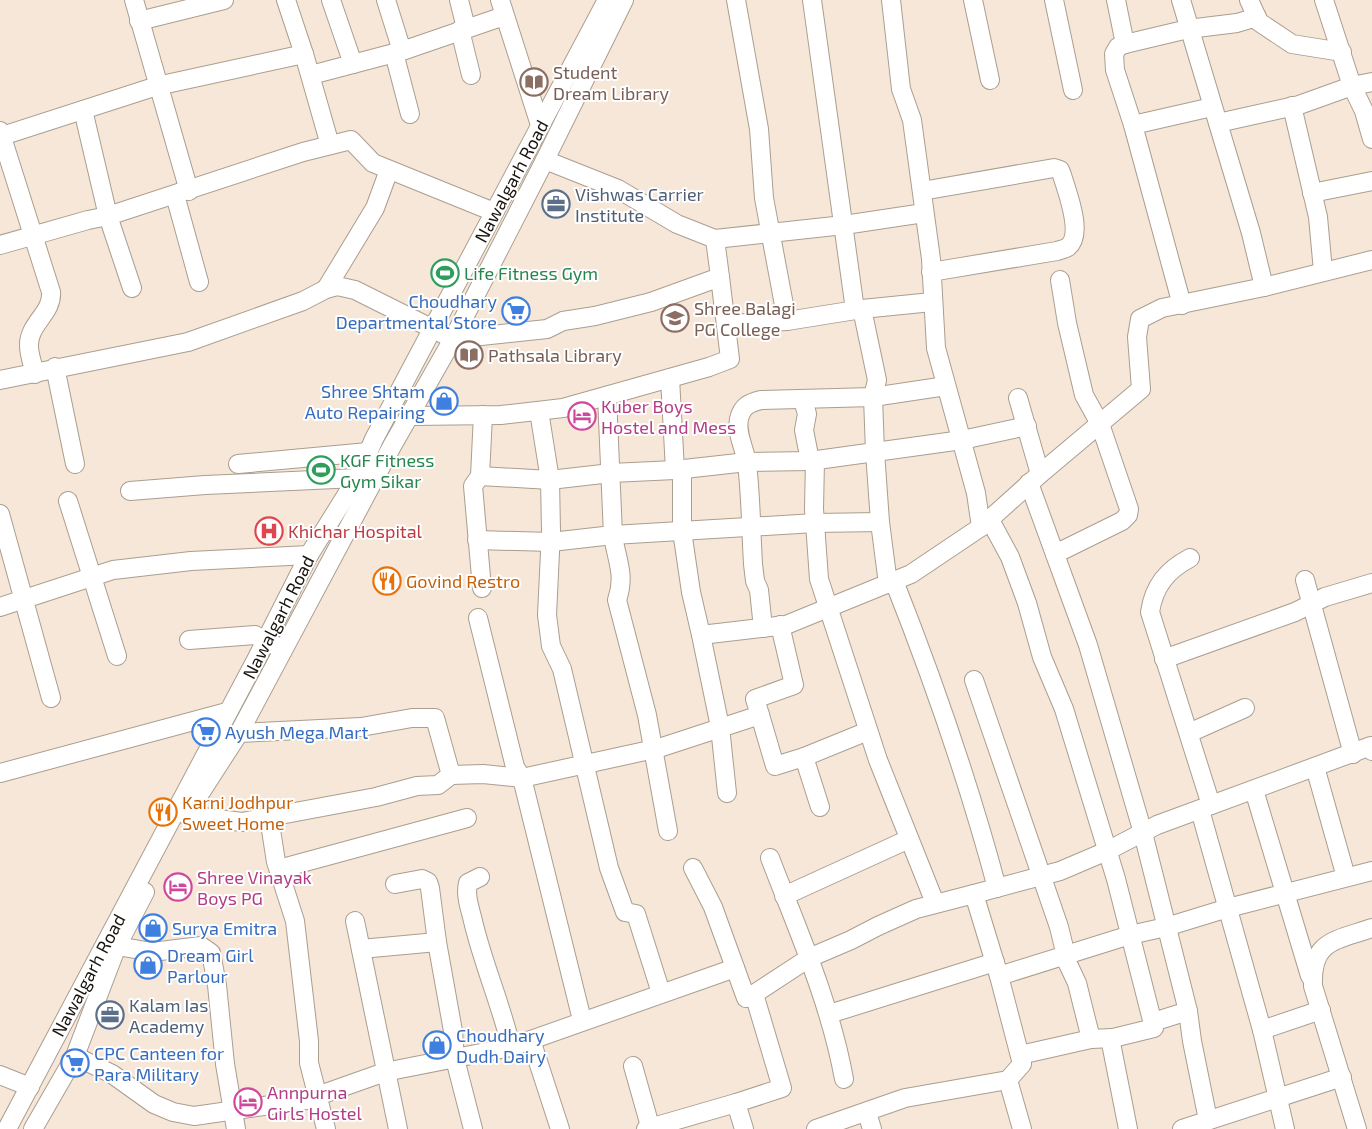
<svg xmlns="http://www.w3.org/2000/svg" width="1372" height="1129" font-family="'Exo 2',sans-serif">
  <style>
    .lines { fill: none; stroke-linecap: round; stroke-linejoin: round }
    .minor-casing { stroke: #ab9e8f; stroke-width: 20 }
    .minor { stroke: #fff; stroke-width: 18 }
    .labels { text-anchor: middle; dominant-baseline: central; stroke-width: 4; stroke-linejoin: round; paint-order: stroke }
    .education-label { font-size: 18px; fill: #785e54; stroke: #fff; text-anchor: start }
    .street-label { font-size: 18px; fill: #18130e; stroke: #fff }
    .service-label { font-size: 18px; fill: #4e5e75; stroke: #fff; text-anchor: start }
    .leisure-label { font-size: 18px; fill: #27864d; stroke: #fff; text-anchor: start }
    .shop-label { font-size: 18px; fill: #366cbe; stroke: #fff; text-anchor: start }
    .hotel-label { font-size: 18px; fill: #b23c85; stroke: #fff; text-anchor: start }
    .health-label { font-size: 18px; fill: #be3a42; stroke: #fff; text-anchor: start }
    .food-label { font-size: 18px; fill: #c56008; stroke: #fff; text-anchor: start }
  </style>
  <rect width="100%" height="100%" fill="#f6e7d8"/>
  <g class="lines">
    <g class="minor-casing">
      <g id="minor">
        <polyline points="134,0 189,191"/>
        <polyline points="286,0 304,54 330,145"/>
        <polyline points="331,0 353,64"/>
        <polyline points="386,0 402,51"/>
        <polyline points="459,0 466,28"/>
        <polyline points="500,0 540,125"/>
        <polyline points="736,0 759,129 764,198 787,321"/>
        <polyline points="812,0 855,310"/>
        <polyline points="891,0 901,89 912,120 931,259 936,348 976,493 981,527"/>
        <polyline points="973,0 990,80"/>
        <polyline points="1054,0 1073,90"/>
        <polyline points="1116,0 1125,44 1118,47 1114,54 1115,70 1133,125 1182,305"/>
        <polyline points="1181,0 1251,233 1264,287"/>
        <polyline points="1249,0 1259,22 1292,44 1342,52"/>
        <polyline points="1324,0 1352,86 1364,111 1372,139"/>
        <polyline points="139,21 224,0"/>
        <polyline points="460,30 471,75"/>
        <polyline points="1125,44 1188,29 1237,23 1257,17"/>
        <polyline points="394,53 410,114"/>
        <polyline points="311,75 402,51 504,16"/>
        <polyline points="1292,106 1318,217 1323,271"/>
        <polyline points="83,110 108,216 132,288"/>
        <polyline points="1218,123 1299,105 1352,86 1372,82"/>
        <polyline points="1133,125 1212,107"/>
        <path d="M0 131 51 292C53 313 28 324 29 346 29 355 33 365 35 374"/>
        <polyline points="2,136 157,86 304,54"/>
        <polyline points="545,160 618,189 677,224 715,239"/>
        <path d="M922 191 1054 168 1060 170 1062 175C1067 192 1084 234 1068 247 1065 249 1060 250 1057 251L931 272"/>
        <polyline points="1312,193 1372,181"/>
        <polyline points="175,195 199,282"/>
        <polyline points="0,245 88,220 108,216 303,152 351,140 373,163 494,212"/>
        <polyline points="326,289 375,208 389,170"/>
        <polyline points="862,309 877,380 873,397 875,452 880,522 888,584"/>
        <polyline points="727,324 787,321 862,309 932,302"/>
        <polyline points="55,367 75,464"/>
        <polyline points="670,378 675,470"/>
        <polyline points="0,380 188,342 303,301 326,289 337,286 355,290 453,339 547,329 563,321 595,316 651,302 720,277 715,239 844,225 924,213"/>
        <path d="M607 396 613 535C616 559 626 574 617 600L647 715 668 831"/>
        <polyline points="1018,398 1040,474"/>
        <polyline points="803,400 807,414 804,430 810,461"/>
        <polyline points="539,411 550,480 551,531 547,615 551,646 562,669 609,868 625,912 636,914 661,993"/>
        <polyline points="410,416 501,415 563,408 709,367 730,359 720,277"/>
        <polyline points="815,460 814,509 819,579 878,760 935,903"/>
        <polyline points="238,464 368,452"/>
        <polyline points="682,470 682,531 691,592 701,635"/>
        <polyline points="480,476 550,480 611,473 675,470 747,462 810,461 962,440 1027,426"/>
        <polyline points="1029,483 1088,645 1143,833 1188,1011 1153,1022"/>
        <polyline points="130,491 205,485 357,478"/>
        <polyline points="68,501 117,656"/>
        <polyline points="0,514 51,698"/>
        <polyline points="990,520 1010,557 1027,603 1042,657 1064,709 1116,879 1154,1028 1113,1038 1091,1039 1020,1055"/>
        <polyline points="477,540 551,542 613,535 815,523 880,522"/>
        <polyline points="1055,554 1122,521 1128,515 1129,509 1100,424 1084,395 1067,323 1060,280"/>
        <path d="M1190 558C1167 570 1154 586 1150 612L1211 805"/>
        <polyline points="1305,580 1353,754"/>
        <path d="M894 581C934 682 969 783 997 888"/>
        <polyline points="482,588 473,486 480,476 483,415"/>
        <polyline points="0,607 113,570 191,561 309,555"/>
        <polyline points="478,618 515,767 522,778 582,1020"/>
        <path d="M763 628 759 590 755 581 753 564C751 531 751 496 747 464 745 448 736 435 739 419 742 406 749 403 761 400L873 397 946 386"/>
        <polyline points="189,640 255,635 276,646"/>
        <polyline points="1164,659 1295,612 1325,597 1372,583"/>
        <polyline points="974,680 1059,927 1068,964 1077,983 1091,1039"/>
        <polyline points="760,715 775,766 804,757 820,807"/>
        <polyline points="1189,733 1245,708"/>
        <polyline points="804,757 868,731"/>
        <polyline points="1315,767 1346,877"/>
        <polyline points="0,773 227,712"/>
        <polyline points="451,775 483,774 522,778 659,748 760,715 755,699 794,685 780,625"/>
        <polyline points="1254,790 1310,976"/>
        <polyline points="727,793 720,727 701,635 786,625 911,574 981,527 1040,474 1141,389 1137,337 1140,319 1162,308 1264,287 1372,260"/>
        <polyline points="1200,810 1262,1030 1285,1129"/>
        <polyline points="188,812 239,733 392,446 453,339 545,160 624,0"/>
        <polyline points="186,815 242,822 376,797 417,786 438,785 451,775 435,718 412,718 361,727 239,733"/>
        <polyline points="269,817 276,862 295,921 309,1041 309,1063 326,1129"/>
        <path d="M770 858C798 931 830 1002 844 1079"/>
        <polyline points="693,868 713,907 746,998 754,994"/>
        <polyline points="279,869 467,818"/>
        <polyline points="395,884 422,879 428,882 430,888 437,942 453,1031 455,1059 473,1129"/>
        <polyline points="974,894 1060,871 1107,851 1157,825 1371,746 1372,751"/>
        <polyline points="784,896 909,839"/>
        <polyline points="355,921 398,1129"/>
        <polyline points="117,946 152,952 201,946 211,953 217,985 225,1064 236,1129"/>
        <polyline points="361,949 437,942"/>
        <polyline points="999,976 1130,935 1166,927 1228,908 1372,871"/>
        <polyline points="1188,1011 1192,1041 1208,1120"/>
        <polyline points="829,1014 995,962"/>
        <polyline points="1262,1030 1321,1010"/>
        <polyline points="1110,1038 1128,1129"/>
        <polyline points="531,1040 560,1129"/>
        <polyline points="511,1047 735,968"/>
        <path d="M75 1056 112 1074 154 1104 173 1112 194 1116 306 1100 385 1072 511 1047C501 1004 483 964 473 921 470 908 465 896 468 883L480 877"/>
        <polyline points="633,1066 650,1126"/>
        <polyline points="0,1075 30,1087"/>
        <polyline points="1008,1080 1022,1129"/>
        <polyline points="867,1113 872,1129"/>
        <polyline points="7,1129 257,658 309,555 357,478 374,439 607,0"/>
        <polyline points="33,1129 75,1056 117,946 145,892"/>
        <polyline points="646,1129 736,1103"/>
        <polyline points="744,1129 736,1103 782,1088 754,994 809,958 851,940 878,926 916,909 974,894 999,976 1022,1064 1008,1080 905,1098 816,1129"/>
        <polyline points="1182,1129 1342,1077"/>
        <path d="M1357 1129 1313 986C1311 940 1335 941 1372 928"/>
      </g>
    </g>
    <use href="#minor" class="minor"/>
  </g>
  <defs>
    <g id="library-ring" transform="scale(1.4375)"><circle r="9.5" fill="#fff" stroke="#8d6e63" stroke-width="1.5"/><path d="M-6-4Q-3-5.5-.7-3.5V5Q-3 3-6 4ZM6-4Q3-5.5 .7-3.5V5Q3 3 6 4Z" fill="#8d6e63"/></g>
    <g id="office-ring" transform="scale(1.4375)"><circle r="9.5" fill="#fff" stroke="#5c6f8a" stroke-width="1.5"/><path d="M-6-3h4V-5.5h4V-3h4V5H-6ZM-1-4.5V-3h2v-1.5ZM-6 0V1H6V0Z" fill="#5c6f8a"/></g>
    <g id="stadium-ring" transform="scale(1.4375)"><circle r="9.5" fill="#fff" stroke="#2e9e5b" stroke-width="1.5"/><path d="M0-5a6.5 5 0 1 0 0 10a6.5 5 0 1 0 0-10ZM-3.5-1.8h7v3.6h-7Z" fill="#2e9e5b"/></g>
    <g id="supermarket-ring" transform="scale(1.4375)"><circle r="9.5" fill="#fff" stroke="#3f7fe0" stroke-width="1.5"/><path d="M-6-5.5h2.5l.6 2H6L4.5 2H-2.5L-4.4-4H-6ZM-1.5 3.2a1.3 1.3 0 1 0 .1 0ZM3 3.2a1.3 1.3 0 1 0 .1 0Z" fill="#3f7fe0"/></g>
    <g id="university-ring" transform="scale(1.4375)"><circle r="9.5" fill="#fff" stroke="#8d6e63" stroke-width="1.5"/><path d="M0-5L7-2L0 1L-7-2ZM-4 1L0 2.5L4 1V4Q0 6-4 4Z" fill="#8d6e63"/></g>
    <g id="shop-ring" transform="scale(1.4375)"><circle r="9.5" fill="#fff" stroke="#3f7fe0" stroke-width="1.5"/><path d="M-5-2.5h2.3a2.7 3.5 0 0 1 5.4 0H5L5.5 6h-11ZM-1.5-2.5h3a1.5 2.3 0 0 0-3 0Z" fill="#3f7fe0"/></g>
    <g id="hotel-ring" transform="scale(1.4375)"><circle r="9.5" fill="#fff" stroke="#d1479c" stroke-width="1.5"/><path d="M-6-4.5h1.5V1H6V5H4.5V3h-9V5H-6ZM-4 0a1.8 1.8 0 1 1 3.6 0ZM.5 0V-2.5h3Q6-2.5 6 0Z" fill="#d1479c"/></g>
    <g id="hospital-ring" transform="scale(1.4375)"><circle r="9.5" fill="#fff" stroke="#e0444e" stroke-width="1.5"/><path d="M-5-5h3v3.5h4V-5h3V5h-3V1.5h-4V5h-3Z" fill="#e0444e"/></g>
    <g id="restaurant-ring" transform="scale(1.4375)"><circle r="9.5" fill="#fff" stroke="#e8710a" stroke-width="1.5"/><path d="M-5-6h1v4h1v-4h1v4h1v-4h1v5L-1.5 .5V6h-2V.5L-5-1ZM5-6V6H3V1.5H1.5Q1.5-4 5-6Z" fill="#e8710a"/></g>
  </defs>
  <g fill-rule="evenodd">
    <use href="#library-ring" x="534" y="82"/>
    <use href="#office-ring" x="556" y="204"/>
    <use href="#stadium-ring" x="445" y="273"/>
    <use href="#supermarket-ring" x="516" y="311"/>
    <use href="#university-ring" x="675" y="318"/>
    <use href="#library-ring" x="469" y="355"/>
    <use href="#shop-ring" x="444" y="401"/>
    <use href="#hotel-ring" x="582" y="416"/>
    <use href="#stadium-ring" x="321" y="470"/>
    <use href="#hospital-ring" x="269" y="531"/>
    <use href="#restaurant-ring" x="387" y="581"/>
    <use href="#supermarket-ring" x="206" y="732"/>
    <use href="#restaurant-ring" x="163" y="812"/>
    <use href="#hotel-ring" x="178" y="887"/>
    <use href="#shop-ring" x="153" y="928"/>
    <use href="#shop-ring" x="148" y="965"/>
    <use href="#office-ring" x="110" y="1015"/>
    <use href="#shop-ring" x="437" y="1045"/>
    <use href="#supermarket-ring" x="75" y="1063"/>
    <use href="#hotel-ring" x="248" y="1102"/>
  </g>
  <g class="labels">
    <g class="education-label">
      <text x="553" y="72">Student<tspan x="553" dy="21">Dream Library</tspan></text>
      <text x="694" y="308">Shree Balagi<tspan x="694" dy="21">PG College</tspan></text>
      <text x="488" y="355">Pathsala Library</text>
    </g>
    <g class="street-label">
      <text transform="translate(511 181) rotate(-62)">Nawalgarh Road</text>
      <text transform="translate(278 617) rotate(-63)">Nawalgarh Road</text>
      <text transform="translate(88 975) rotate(-62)">Nawalgarh Road</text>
    </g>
    <g class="service-label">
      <text x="575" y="194">Vishwas Carrier<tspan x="575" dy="21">Institute</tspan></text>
      <text x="129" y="1005">Kalam Ias<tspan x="129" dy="21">Academy</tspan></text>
    </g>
    <g class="leisure-label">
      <text x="464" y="273">Life Fitness Gym</text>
      <text x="340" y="460">KGF Fitness<tspan x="340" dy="21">Gym Sikar</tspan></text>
    </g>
    <g class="shop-label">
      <text x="497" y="301" text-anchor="end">Choudhary<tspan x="497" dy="21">Departmental Store</tspan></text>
      <text x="425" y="391" text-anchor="end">Shree Shtam<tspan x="425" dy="21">Auto Repairing</tspan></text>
      <text x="225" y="732">Ayush Mega Mart</text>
      <text x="172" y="928">Surya Emitra</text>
      <text x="167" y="955">Dream Girl<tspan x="167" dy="21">Parlour</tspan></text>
      <text x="456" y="1035">Choudhary<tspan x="456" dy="21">Dudh Dairy</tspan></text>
      <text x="94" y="1053">CPC Canteen for<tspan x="94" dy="21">Para Military</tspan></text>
    </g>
    <g class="hotel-label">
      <text x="601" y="406">Kuber Boys<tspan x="601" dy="21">Hostel and Mess</tspan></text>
      <text x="197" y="877">Shree Vinayak<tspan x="197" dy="21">Boys PG</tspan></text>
      <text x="267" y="1092">Annpurna<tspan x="267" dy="21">Girls Hostel</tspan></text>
    </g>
    <g class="health-label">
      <text x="288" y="531">Khichar Hospital</text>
    </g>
    <g class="food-label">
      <text x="406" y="581">Govind Restro</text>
      <text x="182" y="802">Karni Jodhpur<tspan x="182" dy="21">Sweet Home</tspan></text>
    </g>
  </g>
</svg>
